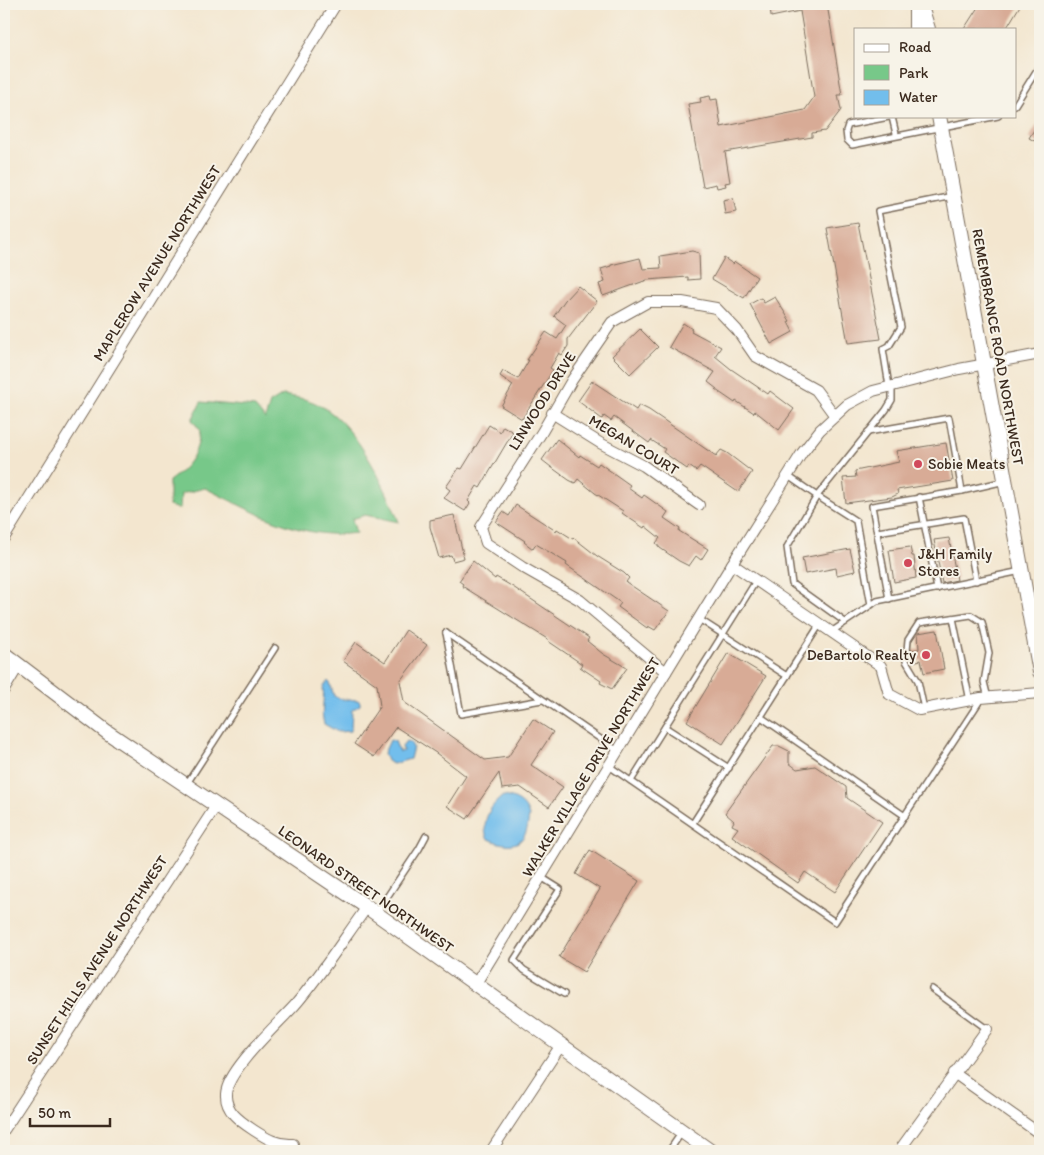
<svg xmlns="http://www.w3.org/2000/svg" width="1044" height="1155" font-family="Itim,sans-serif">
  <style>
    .green { fill: #77c889; stroke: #597954 }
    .water { fill: #72beec; stroke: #567485 }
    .building { fill: #d8ab96 }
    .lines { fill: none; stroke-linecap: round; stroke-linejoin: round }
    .service-casing { stroke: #7b6c5c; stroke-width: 8 }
    .minor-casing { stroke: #7b6c5c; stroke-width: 12 }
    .secondary-casing { stroke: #7b6c5c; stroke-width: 16 }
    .service { stroke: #fff; stroke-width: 5 }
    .minor { stroke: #fff; stroke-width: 10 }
    .secondary { stroke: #fff; stroke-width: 14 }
    .poi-dot { fill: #d1495b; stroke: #f7f3e8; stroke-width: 2 }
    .labels { text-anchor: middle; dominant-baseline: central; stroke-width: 4; stroke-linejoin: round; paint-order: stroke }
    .street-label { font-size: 15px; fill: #3b2a1e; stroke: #f7f3e8 }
    .poi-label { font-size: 15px; fill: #3b2a1e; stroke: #f7f3e8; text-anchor: start }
  </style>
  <rect width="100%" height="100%" fill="#f7f3e8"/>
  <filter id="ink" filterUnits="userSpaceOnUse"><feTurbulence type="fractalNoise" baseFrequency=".02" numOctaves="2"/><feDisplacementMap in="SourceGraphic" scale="10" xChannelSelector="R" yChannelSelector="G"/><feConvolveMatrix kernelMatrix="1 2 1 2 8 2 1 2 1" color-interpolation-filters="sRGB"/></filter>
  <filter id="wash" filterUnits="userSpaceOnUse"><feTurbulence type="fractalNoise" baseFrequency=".0096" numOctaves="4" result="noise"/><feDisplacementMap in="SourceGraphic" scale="20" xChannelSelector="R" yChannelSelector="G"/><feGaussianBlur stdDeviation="1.12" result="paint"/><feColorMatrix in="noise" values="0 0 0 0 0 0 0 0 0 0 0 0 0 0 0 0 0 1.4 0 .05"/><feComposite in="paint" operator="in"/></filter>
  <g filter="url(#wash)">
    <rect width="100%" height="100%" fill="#f3e6cf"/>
    <path class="green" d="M283 395C293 397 304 398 313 402 354 418 384 484 399 522L365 515 352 519 356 533C302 541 252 511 205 488L181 494 180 509 169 506V481C188 467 198 455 200 430L192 420 201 402 255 407 265 419 270 403Z"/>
    <g class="water">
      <path d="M328 681 330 683 334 696 342 699 358 700 360 702V705L352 710 351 731 338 732 324 724C320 710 325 701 323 688Z"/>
      <polygon points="390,740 395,741 399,752 403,751 402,746 406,741 410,742 413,747 410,759 393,764 387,761 384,753"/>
      <path d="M503 796C516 798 526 803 529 816 528 822 528 827 526 832 519 850 501 845 487 838 481 821 490 806 503 796Z"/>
    </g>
    <g id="blocks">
      <g class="building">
        <polygon points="770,4 827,4 842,95 838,95 841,110 825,131 812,133 812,137 725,152 730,182 725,183 726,186 717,188 716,184 703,187 688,104 701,102 700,98 710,96 711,100 717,99 721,127 805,110 814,97 800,11 771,17"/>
        <polygon points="980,4 1021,4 1006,29 964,29"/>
        <polygon points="1040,120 1040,144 1029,138"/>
        <polygon points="733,198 736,212 725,214 723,200"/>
        <polygon points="858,223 881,339 848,343 827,228"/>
        <polygon points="692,251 699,253 700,279 688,280 688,277 647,280 603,296 599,284 605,282 601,269 611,266 611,265 640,258 643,269 661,268 660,256"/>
        <polygon points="724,258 733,264 735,262 757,277 744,298 712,279"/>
        <polygon points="578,286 597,301 568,339 568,346 562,355 559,353 550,368 553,370 522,419 501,406 513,385 500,376 503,371 518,379 529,360 527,360 546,332 557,339 566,325 554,316 565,300"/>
        <polygon points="775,297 790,321 788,322 793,332 771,344 750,304 761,298 764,303"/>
        <polygon points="683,323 692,329 691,331 721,347 715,356 731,369 768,394 770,391 794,409 779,430 755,411 754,413 736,401 735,403 716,390 717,389 708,382 715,372 669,347"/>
        <polygon points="640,329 658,347 630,374 612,356"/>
        <polygon points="592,381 636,410 639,405 649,410 716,456 721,450 727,453 752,472 738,492 700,466 696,471 689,466 687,469 663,452 665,449 651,440 649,443 614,417 611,421 604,416 602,419 578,401"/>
        <polygon points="489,425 500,432 503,426 513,432 480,488 477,486 468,501 470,503 465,511 444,498 450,490 446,487 459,468 462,469"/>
        <polygon points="557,439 579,457 580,455 597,466 599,463 630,485 628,488 642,498 644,495 668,512 664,518 680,529 679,531 708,549 701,560 696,556 689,566 679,561 660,548 656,543 660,538 645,526 644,528 629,518 622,513 623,511 595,493 578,479 575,483 569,480 551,467 542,460"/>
        <polygon points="946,443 953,481 897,490 898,494 892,497 846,503 843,478 856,477 855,471 899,462 896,451"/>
        <polygon points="516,505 556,531 557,529 573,539 574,538 597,556 624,573 629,578 626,582 669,611 655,630 648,626 647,628 618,607 621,603 566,565 567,563 536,544 533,549 524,542 525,541 496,522 503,512 509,516"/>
        <polygon points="454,515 464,558 453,561 451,555 439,558 430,527 430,520"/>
        <polygon points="949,538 957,580 942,583 934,540"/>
        <polygon points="910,547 912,556 914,556 916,578 894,582 889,550"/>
        <polygon points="850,549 855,571 837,575 836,568 805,574 802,558"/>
        <polygon points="473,561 495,579 496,577 513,587 589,638 587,641 603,654 627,668 612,689 600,683 601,681 580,667 582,664 548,641 549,640 462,586 463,584 459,581"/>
        <polygon points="406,630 427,645 400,681 404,702 485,760 508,757 533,719 553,732 531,765 563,787 549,807 520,787 502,789 499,773 467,819 447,806 466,776 436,753 396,727 374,757 354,744 380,706 377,685 343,661 356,642 385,662"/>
        <polygon points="937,630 944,669 924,673 921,660 912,662 911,650 919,649 918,633"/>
        <polygon points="728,653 766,676 723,744 687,721"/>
        <polygon points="773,746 779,746 789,751 789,763 797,769 815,766 846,787 847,798 882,822 835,892 805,872 798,883 732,836 738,828 732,825 734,821 725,813"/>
        <polygon points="590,850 639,881 584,972 559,957 600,889 576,874"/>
      </g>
    </g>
  </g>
  <g filter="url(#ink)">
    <use href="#blocks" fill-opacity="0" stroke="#7b6c5c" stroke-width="1"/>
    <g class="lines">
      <g class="service-casing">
        <g id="service">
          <polyline points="1015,105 1040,65"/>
          <polyline points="894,116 848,125 846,131 847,140 852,145 998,116"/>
          <polyline points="892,117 896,134"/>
          <polyline points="889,386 883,349 889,346 901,327 878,211 953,196"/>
          <polyline points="868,432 949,418 962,491 1005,481"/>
          <polyline points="788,476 817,496 886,410 892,400 892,386"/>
          <polyline points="919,497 937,589"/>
          <polyline points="877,532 964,518 976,581"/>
          <polyline points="889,599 872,506 962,491"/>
          <polyline points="953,618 970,701"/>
          <polyline points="699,619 787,676"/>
          <polyline points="845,622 792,584 787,547 817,496 856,521 871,605"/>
          <polyline points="831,632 877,601 1021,571"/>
          <polyline points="446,633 618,751"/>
          <polyline points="446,633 461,714 542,700"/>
          <polyline points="924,709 918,681 906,661 908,640 919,623 971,615 982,622 989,653 984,682 988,698"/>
          <polyline points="761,717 905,816"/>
          <polyline points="665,727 729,768"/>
          <polyline points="609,766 835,922 981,699"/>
          <polyline points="631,781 756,581"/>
          <polyline points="186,785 275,648"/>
          <polyline points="693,823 820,624"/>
          <polyline points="541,877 560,889 514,960 524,970 564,994"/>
          <polyline points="377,912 419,849 426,836"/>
          <polyline points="932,989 987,1029"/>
          <polyline points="669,1151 682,1132"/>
        </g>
      </g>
      <g class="minor-casing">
        <g id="minor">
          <polyline points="552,413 600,443 644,466 699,505"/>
          <polyline points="4,538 336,4"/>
          <polyline points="732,564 881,666 889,694 919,710 981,698 1040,693"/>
          <polyline points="666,672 580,600 522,567 486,543 481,527 542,432 572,380 612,322 648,302 682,302 716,308 737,330 755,356 816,390 835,416"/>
          <polyline points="4,690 19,665"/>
          <polyline points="475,985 732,564 802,453 820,430 847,405 873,391 959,369 1040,354"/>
          <polyline points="954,1073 1040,1134"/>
          <polyline points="4,1130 216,806"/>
          <path d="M293 1144C276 1145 266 1138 252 1129 240 1121 225 1111 226 1094 227 1070 278 1024 295 1005 321 975 343 940 367 907"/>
          <polyline points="491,1151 561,1045"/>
          <polyline points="899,1151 987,1029"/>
        </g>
      </g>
      <g class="secondary-casing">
        <g id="secondary">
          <polyline points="920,4 928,29"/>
          <polyline points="916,29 916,4"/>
          <polyline points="939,116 1040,672"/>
          <polyline points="4,654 107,732 367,907 710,1151"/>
        </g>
      </g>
      <use href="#service" class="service"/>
      <use href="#minor" class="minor"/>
      <use href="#secondary" class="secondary"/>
    </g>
  </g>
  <g class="poi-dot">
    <circle cx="918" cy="464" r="5"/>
    <circle cx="908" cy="563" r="5"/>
    <circle cx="926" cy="655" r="5"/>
  </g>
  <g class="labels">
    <g class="street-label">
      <text transform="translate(157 263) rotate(-58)">MAPLEROW AVENUE NORTHWEST</text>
      <text transform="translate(998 347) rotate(80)">REMEMBRANCE ROAD NORTHWEST</text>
      <text transform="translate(542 401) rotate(-58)">LINWOOD DRIVE</text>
      <text transform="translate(634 445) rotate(31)">MEGAN COURT</text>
      <text transform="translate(591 767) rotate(-59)">WALKER VILLAGE DRIVE NORTHWEST</text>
      <text transform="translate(366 889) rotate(35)">LEONARD STREET NORTHWEST</text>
      <text transform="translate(97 960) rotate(-57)">SUNSET HILLS AVENUE NORTHWEST</text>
    </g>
    <g class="poi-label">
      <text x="928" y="464">Sobie Meats</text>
      <text x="918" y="554">J&amp;H Family<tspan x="918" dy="17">Stores</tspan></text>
      <text x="916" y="655" text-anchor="end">DeBartolo Realty</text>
    </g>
  </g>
  <rect width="1044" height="1155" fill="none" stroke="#f7f3e8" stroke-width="20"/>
  <rect x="854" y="28" width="162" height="90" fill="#f7f3e8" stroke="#aca397"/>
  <rect x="864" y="44" width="25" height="8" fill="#ffffff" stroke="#aca397"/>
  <text x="899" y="52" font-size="15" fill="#3b2a1e">Road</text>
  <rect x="864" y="65" width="25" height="15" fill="#77c889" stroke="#aca397"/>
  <text x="899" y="78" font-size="15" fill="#3b2a1e">Park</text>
  <rect x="864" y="90" width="25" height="15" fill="#72beec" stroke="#aca397"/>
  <text x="899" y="102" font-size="15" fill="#3b2a1e">Water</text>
  <path d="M30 1118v8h80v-8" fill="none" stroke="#3b2a1e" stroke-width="2.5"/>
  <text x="38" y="1118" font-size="15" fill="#3b2a1e" stroke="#f7f3e8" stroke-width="4" paint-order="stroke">50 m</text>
</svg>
